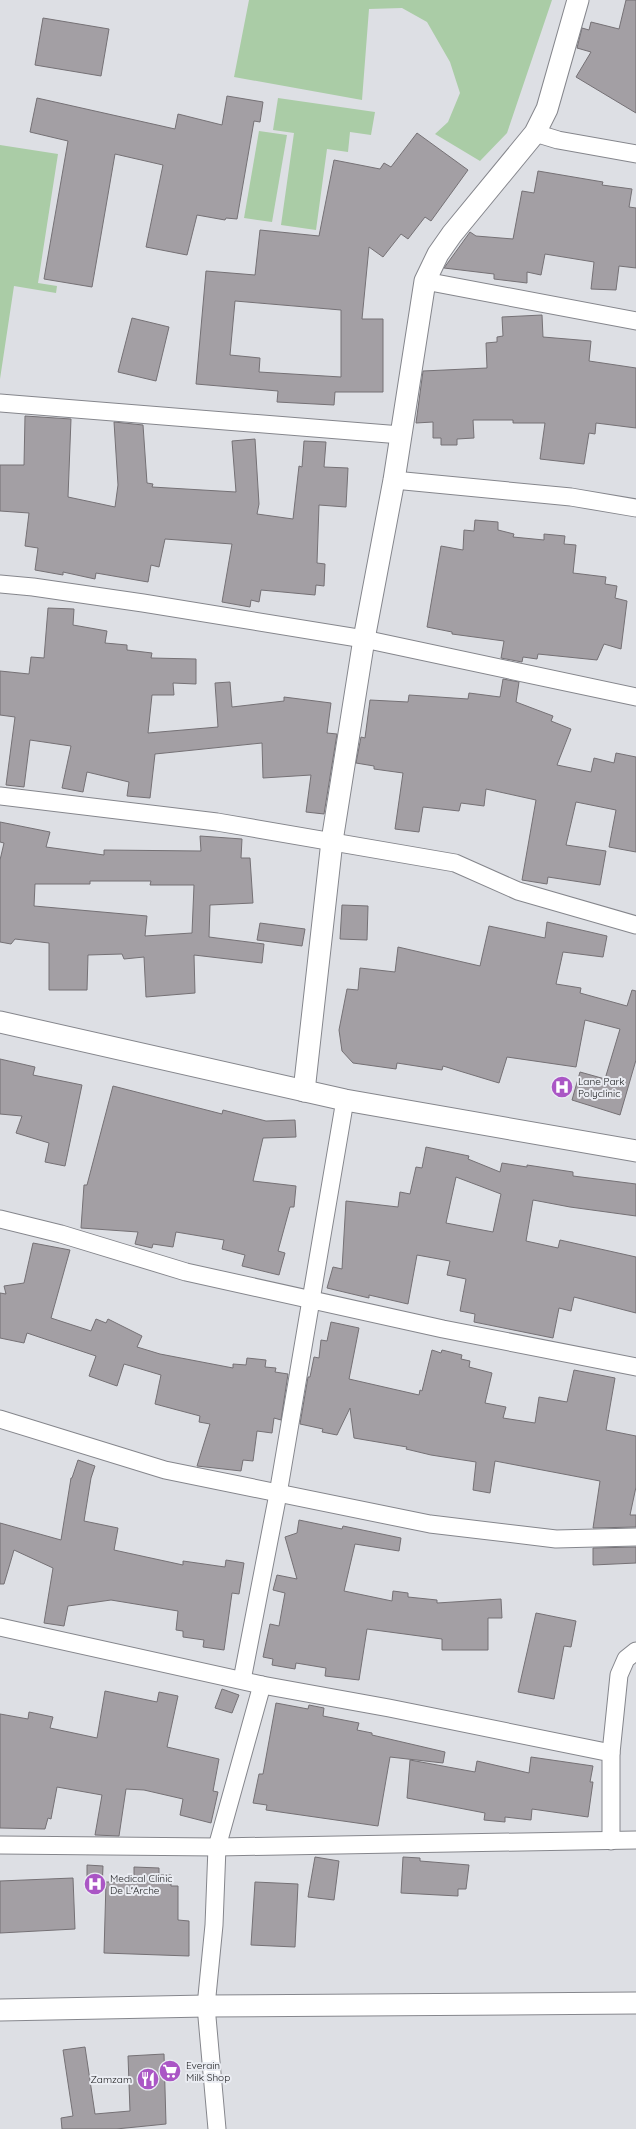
<svg xmlns="http://www.w3.org/2000/svg" width="636" height="2129" font-family="Quicksand,sans-serif">
  <style>
    .green { fill: #aacca6 }
    .building { fill: #a39fa4; stroke: #757175; fill-rule: evenodd }
    .lines { fill: none; stroke-linecap: round; stroke-linejoin: round }
    .minor-casing { stroke: #85868c; stroke-width: 19 }
    .tertiary-casing { stroke: #85868c; stroke-width: 23 }
    .minor { stroke: #fff; stroke-width: 17 }
    .tertiary { stroke: #fff; stroke-width: 21 }
    .labels { text-anchor: middle; dominant-baseline: central; stroke-width: 4; stroke-linejoin: round; paint-order: stroke }
    .poi-label { font-size: 10px; fill: #17181a; stroke: #eaecf2; text-anchor: start }
  </style>
  <rect width="100%" height="100%" fill="#dddfe4"/>
  <g class="green">
    <polygon points="249,0 552,0 507,133 480,161 435,134 448,122 460,93 450,62 427,22 402,8 369,9 362,100 234,77"/>
    <polygon points="278,98 375,112 371,135 350,132 348,152 327,149 316,230 281,225 294,133 273,130"/>
    <polygon points="259,131 287,135 272,222 244,218"/>
    <polygon points="0,145 58,154 38,283 57,286 56,293 14,286 0,379"/>
  </g>
  <g class="building">
    <polygon points="626,0 636,0 636,113 576,77 591,52 577,48 582,28 589,30 591,22 619,29"/>
    <polygon points="43,18 109,29 101,76 35,65"/>
    <polygon points="227,96 263,102 260,122 254,121 237,219 226,218 225,220 197,215 187,255 146,247 163,165 115,154 92,287 44,279 68,141 30,132 37,98 175,129 178,114 222,125"/>
    <path d="M417 133 468 170 431 221 425 217 408 239 401 234 383 257 369 247 362 319H383V392H335L334 405 277 402 278 391 196 384 206 271 255 275 260 230 319 236 334 160 380 169 384 163 391 167ZM235 301 341 310V377L259 372 260 358 230 355Z"/>
    <polygon points="538,171 603,182 602,185 632,189 629,207 636,208 636,268 619,266 616,290 591,289 594,262 545,254 541,275 527,272 527,283 494,279 494,274 444,268 470,232 476,236 513,239 522,191 534,193"/>
    <polygon points="542,315 543,337 591,341 589,361 636,368 636,428 596,423 595,434 589,433 584,464 540,459 545,423 513,423 513,420 473,420 474,438 457,439 457,445 441,445 441,438 433,438 433,422 416,423 423,371 487,368 486,343 497,342 497,337 503,336 502,317"/>
    <polygon points="132,318 169,327 156,381 118,372"/>
    <polygon points="25,416 71,419 68,497 115,507 118,485 114,422 143,425 147,483 153,484 152,487 236,492 232,441 255,439 259,504 257,514 293,519 299,466 302,467 304,441 326,442 324,467 348,468 346,507 319,505 317,563 325,564 324,586 316,585 315,595 261,590 259,602 251,600 250,607 222,602 232,544 165,539 159,567 151,565 148,582 96,573 95,579 63,572 63,575 35,570 38,548 25,546 29,513 0,511 0,465 24,465"/>
    <polygon points="475,520 498,522 498,530 514,534 513,537 544,540 544,534 565,536 564,544 576,545 573,573 606,577 605,584 617,586 615,598 627,601 621,649 604,644 597,660 538,654 537,659 523,657 522,662 501,658 504,641 452,634 452,632 427,627 441,546 463,550 464,530 474,531"/>
    <polygon points="48,608 74,609 73,625 107,631 105,643 127,645 127,650 152,653 151,658 196,659 196,684 173,683 174,695 152,695 148,733 218,727 215,683 230,682 232,707 284,701 284,697 331,703 327,733 337,734 324,814 306,812 311,775 263,778 262,743 155,754 150,798 127,796 129,782 87,772 83,792 62,788 71,746 30,740 24,787 6,785 15,717 0,715 0,671 29,674 31,657 44,658"/>
    <polygon points="503,679 519,682 516,702 553,716 551,721 571,729 557,765 591,772 594,758 614,763 616,753 636,757 636,852 609,847 616,810 576,802 566,845 606,851 600,885 548,877 547,884 522,880 536,800 486,789 484,806 461,803 459,811 423,807 419,832 395,829 403,773 374,769 374,766 356,763 361,737 365,738 370,700 408,702 409,695 468,699 469,693 500,697"/>
    <path d="M0 822 50 832 46 847 104 855V850L201 851 200 836 242 839 241 858H250L253 903 210 905 209 937 264 944 262 963 194 955 195 993 146 997 144 957 124 959 122 954 88 955 87 990H49V943L15 939 11 944 0 942V860L4 843 0 842ZM90 881H151L150 885H194L192 933 145 936 147 916 34 906 35 884H90Z"/>
    <polygon points="342,905 368,906 367,940 340,939"/>
    <polygon points="547,922 607,936 603,957 563,952 556,984 581,988 580,993 627,1006 632,990 636,991 636,1060 620,1115 572,1100 580,1072 605,1079 620,1029 585,1020 576,1067 507,1057 499,1083 443,1066 442,1070 397,1063 396,1069 353,1063 342,1051 339,1030 347,989 358,990 360,968 395,972 398,947 480,966 489,926 545,938"/>
    <polygon points="260,923 305,929 302,946 257,940"/>
    <polygon points="0,1059 35,1067 33,1075 82,1085 65,1166 45,1162 49,1143 16,1133 22,1116 0,1114"/>
    <polygon points="113,1086 222,1114 223,1110 266,1121 295,1120 296,1137 263,1138 253,1181 296,1186 294,1207 290,1207 278,1251 285,1253 279,1275 242,1266 245,1255 222,1249 224,1240 176,1232 173,1247 153,1244 152,1248 135,1244 138,1232 81,1228 84,1185 87,1185"/>
    <path d="M426 1147 469 1156 468 1159 500 1172 502 1163 527 1167V1165L573 1172V1176L636 1184V1216L570 1207 533 1200 526 1241 558 1248 560 1240 636 1257V1313L574 1297 571 1311 559 1308 553 1338 474 1322 475 1314 460 1311 466 1279 447 1275 450 1261 417 1255 408 1304 369 1295V1298L327 1288 333 1267 342 1269 346 1201 398 1207 400 1192 410 1194 416 1167 422 1168ZM456 1177 501 1194 493 1232 446 1223Z"/>
    <polygon points="33,1243 70,1250 51,1318 91,1331 96,1319 106,1323 108,1319 142,1336 137,1347 160,1354 233,1368 233,1364 246,1365 247,1358 266,1360 265,1367 276,1368 275,1372 288,1374 281,1420 274,1418 272,1433 257,1431 253,1461 243,1460 241,1471 197,1466 210,1424 199,1422 200,1416 155,1404 161,1375 124,1364 117,1386 89,1376 96,1356 27,1333 24,1343 0,1338 0,1293 6,1294 4,1286 24,1283"/>
    <polygon points="331,1322 359,1328 349,1379 419,1395 420,1390 422,1391 432,1350 441,1353 442,1350 462,1355 461,1359 470,1361 469,1367 492,1373 485,1403 506,1407 503,1418 535,1423 539,1397 567,1402 574,1370 615,1378 606,1430 636,1436 636,1487 630,1515 636,1515 636,1527 593,1528 600,1481 495,1461 490,1493 473,1490 476,1462 431,1455 406,1449 407,1447 354,1438 350,1408 337,1435 322,1432 323,1429 300,1424 308,1377 310,1377 314,1357 319,1358 321,1340 327,1341"/>
    <polygon points="78,1460 95,1466 91,1478 84,1521 118,1528 114,1550 183,1565 183,1561 225,1567 226,1560 244,1563 239,1594 232,1593 224,1650 203,1647 204,1640 183,1637 183,1631 176,1630 178,1611 111,1600 68,1606 64,1626 44,1623 53,1568 14,1550 4,1584 0,1584 0,1523 61,1540 71,1478 72,1478"/>
    <polygon points="299,1520 342,1529 343,1526 401,1538 399,1551 355,1544 344,1591 392,1601 393,1591 408,1593 408,1597 437,1600 437,1603 501,1599 502,1618 488,1618 488,1650 442,1650 442,1639 367,1629 359,1680 325,1676 326,1668 296,1663 295,1669 272,1665 273,1659 263,1657 270,1624 279,1626 285,1593 273,1590 277,1575 297,1579 285,1537 297,1533"/>
    <polygon points="636,1547 636,1563 593,1565 593,1548"/>
    <polygon points="536,1613 576,1621 571,1647 564,1646 554,1699 518,1692"/>
    <polygon points="222,1689 239,1695 232,1713 215,1708"/>
    <polygon points="105,1691 157,1702 159,1692 178,1696 167,1747 219,1759 213,1791 218,1792 211,1823 180,1815 183,1799 144,1790 126,1789 119,1836 95,1835 102,1795 57,1787 51,1819 48,1818 45,1829 0,1828 0,1714 28,1719 29,1712 53,1717 50,1728 97,1738"/>
    <polygon points="276,1703 308,1709 309,1705 324,1708 323,1716 359,1723 357,1730 372,1733 372,1735 445,1752 443,1763 390,1757 378,1826 266,1810 267,1805 253,1803 259,1774 263,1774"/>
    <polygon points="531,1757 593,1766 590,1782 593,1782 588,1817 532,1809 531,1820 505,1817 505,1822 484,1820 485,1813 407,1798 410,1760 475,1772 477,1761 529,1773"/>
    <polygon points="315,1857 339,1861 334,1900 308,1897"/>
    <polygon points="403,1857 420,1858 420,1861 469,1865 466,1889 458,1889 458,1896 401,1893"/>
    <polygon points="87,1865 103,1866 102,1891 87,1891"/>
    <polygon points="134,1867 159,1868 159,1875 171,1875 171,1886 178,1886 178,1920 189,1921 189,1956 104,1953 106,1882 134,1882"/>
    <polygon points="73,1878 75,1929 0,1933 0,1881"/>
    <polygon points="255,1882 298,1884 295,1947 251,1945"/>
    <polygon points="85,2047 95,2114 130,2111 128,2056 164,2054 166,2124 116,2129 62,2129 61,2118 73,2116 63,2050"/>
  </g>
  <g class="lines">
    <g class="minor-casing">
      <g id="minor">
        <polyline points="535,133 558,140 636,154"/>
        <polyline points="425,281 636,321"/>
        <polyline points="0,403 401,435"/>
        <polyline points="394,480 571,497 636,508"/>
        <polyline points="0,584 33,587 143,603 364,639 636,697"/>
        <polyline points="0,796 217,822 455,863 518,891 636,925"/>
        <polyline points="0,1219 61,1234 186,1272 443,1329 636,1367"/>
        <polyline points="0,1419 165,1470 430,1524 556,1539 636,1537"/>
        <polyline points="0,1627 262,1685 389,1708 611,1753 611,1841"/>
        <polyline points="242,1680 278,1494 345,1100"/>
        <polyline points="611,1753 619,1675 626,1659 636,1651"/>
        <polyline points="0,1845 217,1847 636,1840"/>
        <polyline points="217,2129 206,2006 214,1925 217,1847 262,1685"/>
      </g>
    </g>
    <g class="tertiary-casing">
      <g id="tertiary">
        <polyline points="0,1022 345,1100 636,1151"/>
        <polyline points="304,1091 332,841 364,639 394,480 425,281 438,254 452,234 535,133 547,109 578,0"/>
        <polyline points="0,2010 206,2006 636,2003"/>
      </g>
    </g>
    <use href="#minor" class="minor"/>
    <use href="#tertiary" class="tertiary"/>
  </g>
  <defs>
    <g id="hospital-disc" transform="scale(1.15)"><circle r="9.5" fill="#aa56c5" stroke="#eaecf2"/><path d="M-5-5h3v3.5h4V-5h3V5h-3V1.5h-4V5h-3Z" fill="#fff"/></g>
    <g id="supermarket-disc" transform="scale(1.15)"><circle r="9.5" fill="#aa56c5" stroke="#eaecf2"/><path d="M-6-5.5h2.5l.6 2H6L4.5 2H-2.5L-4.4-4H-6ZM-1.5 3.2a1.3 1.3 0 1 0 .1 0ZM3 3.2a1.3 1.3 0 1 0 .1 0Z" fill="#fff"/></g>
    <g id="restaurant-disc" transform="scale(1.15)"><circle r="9.5" fill="#aa56c5" stroke="#eaecf2"/><path d="M-5-6h1v4h1v-4h1v4h1v-4h1v5L-1.5 .5V6h-2V.5L-5-1ZM5-6V6H3V1.5H1.5Q1.5-4 5-6Z" fill="#fff"/></g>
  </defs>
  <g fill-rule="evenodd">
    <use href="#hospital-disc" x="562" y="1087"/>
    <use href="#hospital-disc" x="95" y="1884"/>
    <use href="#supermarket-disc" x="170" y="2071"/>
    <use href="#restaurant-disc" x="148" y="2079"/>
  </g>
  <g class="labels">
    <g class="poi-label">
      <text x="578" y="1081">Lane Park<tspan x="578" dy="12">Polyclinic</tspan></text>
      <text x="110" y="1878">Medical Clinic<tspan x="110" dy="12">De L'Arche</tspan></text>
      <text x="186" y="2065">Everain<tspan x="186" dy="12">Milk Shop</tspan></text>
      <text x="132" y="2079" text-anchor="end">Zamzam</text>
    </g>
  </g>
</svg>
